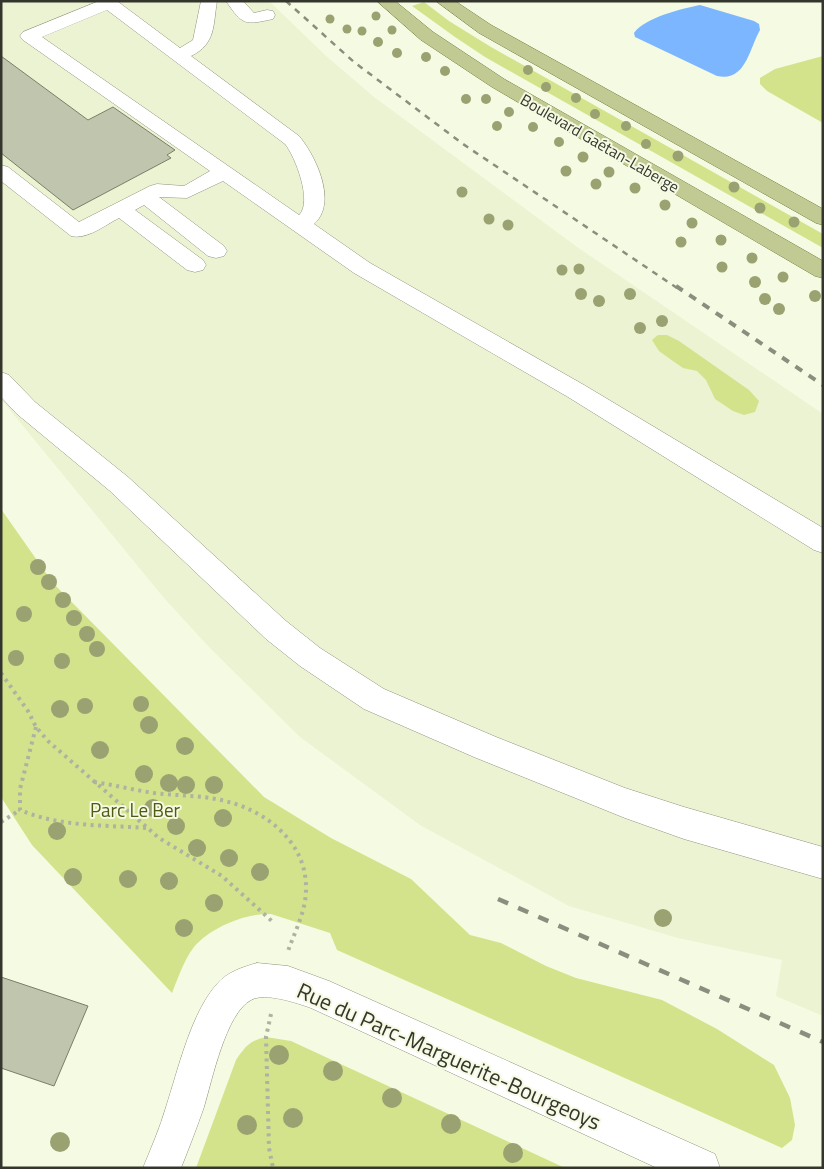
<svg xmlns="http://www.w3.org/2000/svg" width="824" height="1169" font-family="'Titillium Web',sans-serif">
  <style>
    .built { fill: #ebf3d2 }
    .green { fill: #d2e38c }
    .water { fill: #7cb6ff }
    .building { fill: #c0c5ae; stroke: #7b7f69 }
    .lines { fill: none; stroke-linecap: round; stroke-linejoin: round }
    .minor-casing { stroke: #8f947d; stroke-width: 1 }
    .major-casing { stroke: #747f40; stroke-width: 1 }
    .path { stroke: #aeb2a0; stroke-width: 4; stroke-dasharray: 3 4.5; stroke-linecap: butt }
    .minor { fill: #fff; fill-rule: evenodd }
    .major { fill: #c1ca93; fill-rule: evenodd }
    .rail-far2 { stroke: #8a8e7e; stroke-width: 2.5; stroke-dasharray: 6 6; stroke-linecap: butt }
    .rail-far1 { stroke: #8a8e7e; stroke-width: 4; stroke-dasharray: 8 8; stroke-linecap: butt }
    .rail { stroke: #8a8e7e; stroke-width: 4.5; stroke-dasharray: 11 11; stroke-linecap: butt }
    .tree { fill: #9aa271 }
    .labels { text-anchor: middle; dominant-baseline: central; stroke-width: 4; stroke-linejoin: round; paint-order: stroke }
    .far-street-label { font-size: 16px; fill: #34362d; stroke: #f5fae2 }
    .park-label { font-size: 19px; fill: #505a15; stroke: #f5fae2 }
    .near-street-label { font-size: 22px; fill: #34362d; stroke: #f5fae2 }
  </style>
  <rect width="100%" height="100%" fill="#f5fae2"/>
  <polygon class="built" points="1,1 269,1 325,55 374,97 577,247 823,414 823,1016 776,996 782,960 678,938 569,906 420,825 300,737 209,647 164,598 1,399"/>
  <g class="green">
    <polygon points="424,2 449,21 491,47 823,234 823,248 485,57 455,37 412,6"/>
    <polygon points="823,56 823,123 767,91 760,84 760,78 775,69"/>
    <polygon points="658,335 667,335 679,341 749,390 759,401 755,412 744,415 733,411 715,399 706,380 697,371 683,368 673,361 659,351 652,340"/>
    <path d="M1 509 53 583 264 797 331 838 411 879 470 935 501 943 546 966 576 978 662 1000 717 1029 774 1065 790 1098 795 1125 792 1140 782 1148 337 950 330 933 271 914C246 913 211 927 194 947 184 960 178 978 172 993L32 845 1 797Z"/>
    <path d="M266 1037 291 1041 565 1168H196L236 1060C246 1046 249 1041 266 1037Z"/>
  </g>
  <path class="water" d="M700 5 754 21 759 24 760 30C749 49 746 82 717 76L635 37 634 33C646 17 681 9 700 5Z"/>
  <g class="building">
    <polygon points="1,56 88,120 113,107 175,150 167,155 171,158 73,210 1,153"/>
    <polygon points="1,977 88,1006 54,1086 1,1068"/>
  </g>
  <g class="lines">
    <g class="minor-casing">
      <g id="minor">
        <path d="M99 1H117L180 48 193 40 201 1H217C213 25 216 44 191 56L299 136C316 156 338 203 314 224L370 263 584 385 823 528V553L814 550 568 397 354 273 223 181 187 198 159 197 224 246 227 251 224 256 216 258 208 256 144 205 135 210 203 260 206 265 203 270 195 272 187 270 119 218C105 225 87 240 71 236L1 181V165L8 167 79 222 150 186 157 184 184 186 210 171 23 40 20 36 23 32ZM107 10 285 144C295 156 313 202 299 215L42 37Z"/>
        <path d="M226 1H243L254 13 267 10 273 11 275 15 273 19C245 25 243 26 226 1Z"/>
        <polygon points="1,372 9,375 35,402 128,477 286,621 320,648 384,689 496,737 625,788 684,807 823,847 823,879 684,839 625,818 474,757 364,709 300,666 266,639 110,491 17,414 1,397"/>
        <path d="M257 963 288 966 329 981 715 1154 720 1168H657L311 1008C297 1003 265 992 251 1000 226 1013 212 1080 204 1107 197 1127 189 1148 181 1168H143C151 1148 160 1128 166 1107 178 1070 191 1013 217 984 227 972 243 967 257 963Z"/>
      </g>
    </g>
    <g class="major-casing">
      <g id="major">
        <polygon points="377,1 395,1 433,32 504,79 823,261 823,278 815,276 492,87 421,40"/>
        <polygon points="436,1 455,1 491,25 823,209 823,225 816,223 479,33"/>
      </g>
    </g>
    <g class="path">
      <polyline points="1,673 28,711 36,727 48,741 159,838 222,876 274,923"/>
      <path d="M36 727 20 789V810C60 827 104 825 147 828"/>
      <path d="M94 782C114 785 134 790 154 793 178 796 202 795 225 801 267 811 307 843 306 889 306 911 295 931 288 951"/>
      <polyline points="1,822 20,810"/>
      <polyline points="271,1014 266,1037 269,1148 273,1168"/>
    </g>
    <use href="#minor" class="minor"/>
    <use href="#major" class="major"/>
    <polyline class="rail-far2" points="286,1 354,62 463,144 677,288"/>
    <polyline class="rail-far1" points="676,286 823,385"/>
    <polyline class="rail" points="498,899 823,1042"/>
  </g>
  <g class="tree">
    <circle cx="376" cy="16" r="4.5"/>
    <circle cx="330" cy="19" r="4.5"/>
    <circle cx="347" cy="29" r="4.5"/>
    <circle cx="392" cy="30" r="4.5"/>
    <circle cx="362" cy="31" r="4.5"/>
    <circle cx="378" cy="42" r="5"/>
    <circle cx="397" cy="53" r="5"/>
    <circle cx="426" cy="57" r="5"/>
    <circle cx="528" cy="70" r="5"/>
    <circle cx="445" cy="71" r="5"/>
    <circle cx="546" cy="87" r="5"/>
    <circle cx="576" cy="98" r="5"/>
    <circle cx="466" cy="99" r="5"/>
    <circle cx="486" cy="99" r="5"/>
    <circle cx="509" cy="112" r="5"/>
    <circle cx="595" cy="114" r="5"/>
    <circle cx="497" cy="126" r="5"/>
    <circle cx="626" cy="126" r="5"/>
    <circle cx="533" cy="127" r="5"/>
    <circle cx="559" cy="142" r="5"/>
    <circle cx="646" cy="144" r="5"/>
    <circle cx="678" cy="156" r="5.5"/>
    <circle cx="583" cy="157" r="5.5"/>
    <circle cx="566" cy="171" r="5.5"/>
    <circle cx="609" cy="172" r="5.5"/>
    <circle cx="596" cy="184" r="5.5"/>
    <circle cx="734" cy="187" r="5.5"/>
    <circle cx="635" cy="188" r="5.5"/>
    <circle cx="462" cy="192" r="5.5"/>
    <circle cx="665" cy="205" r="5.5"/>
    <circle cx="760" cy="208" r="5.5"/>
    <circle cx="489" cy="219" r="5.5"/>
    <circle cx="794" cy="222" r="5.5"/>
    <circle cx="692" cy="223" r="5.5"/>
    <circle cx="508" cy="225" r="5.5"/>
    <circle cx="721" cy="240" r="5.5"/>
    <circle cx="681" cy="242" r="5.5"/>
    <circle cx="752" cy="258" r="5.5"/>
    <circle cx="722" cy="267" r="5.5"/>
    <circle cx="579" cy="269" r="5.5"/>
    <circle cx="562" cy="270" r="5.5"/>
    <circle cx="783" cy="277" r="5.5"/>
    <circle cx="755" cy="282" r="6"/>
    <circle cx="581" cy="294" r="6"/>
    <circle cx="630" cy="294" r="6"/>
    <circle cx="815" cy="296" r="6"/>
    <circle cx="765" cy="299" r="6"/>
    <circle cx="599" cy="301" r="6"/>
    <circle cx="779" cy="309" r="6"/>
    <circle cx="662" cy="321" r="6"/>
    <circle cx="640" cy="328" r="6"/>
    <circle cx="38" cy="567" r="8"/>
    <circle cx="49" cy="582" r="8"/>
    <circle cx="63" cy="600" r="8"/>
    <circle cx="24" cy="614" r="8"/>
    <circle cx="74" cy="618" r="8"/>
    <circle cx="87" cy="634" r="8"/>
    <circle cx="97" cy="649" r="8"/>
    <circle cx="16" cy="658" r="8"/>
    <circle cx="62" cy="661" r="8"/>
    <circle cx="141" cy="704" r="8"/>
    <circle cx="85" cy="706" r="8"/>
    <circle cx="60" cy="709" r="9"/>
    <circle cx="149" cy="725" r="9"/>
    <circle cx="185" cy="746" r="9"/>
    <circle cx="100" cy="750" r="9"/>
    <circle cx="144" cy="774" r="9"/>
    <circle cx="169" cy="783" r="9"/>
    <circle cx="186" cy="785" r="9"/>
    <circle cx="214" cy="785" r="9"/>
    <circle cx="153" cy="808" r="9"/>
    <circle cx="223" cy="818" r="9"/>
    <circle cx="176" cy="826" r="9"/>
    <circle cx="57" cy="831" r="9"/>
    <circle cx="197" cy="848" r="9"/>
    <circle cx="229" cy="858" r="9"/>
    <circle cx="260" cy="872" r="9"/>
    <circle cx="73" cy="877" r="9"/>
    <circle cx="128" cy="879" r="9"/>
    <circle cx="169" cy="881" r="9"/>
    <circle cx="214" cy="903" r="9"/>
    <circle cx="663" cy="918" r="9"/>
    <circle cx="184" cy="928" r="9"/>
    <circle cx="279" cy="1055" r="10"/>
    <circle cx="333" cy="1071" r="10"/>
    <circle cx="392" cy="1098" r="10"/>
    <circle cx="293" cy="1118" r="10"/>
    <circle cx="451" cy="1124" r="10"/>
    <circle cx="247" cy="1125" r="10"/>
    <circle cx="60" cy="1142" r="10"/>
    <circle cx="513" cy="1153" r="10"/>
  </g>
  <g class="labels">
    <g class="far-street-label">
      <text transform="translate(600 143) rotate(30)">Boulevard Gaétan-Laberge</text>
    </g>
    <g class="park-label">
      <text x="135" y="809">Parc Le Ber</text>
    </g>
    <g class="near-street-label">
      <text transform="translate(449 1056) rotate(24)">Rue du Parc-Marguerite-Bourgeoys</text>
    </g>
  </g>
  <rect width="824" height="1169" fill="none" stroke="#34362d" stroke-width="5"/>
</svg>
